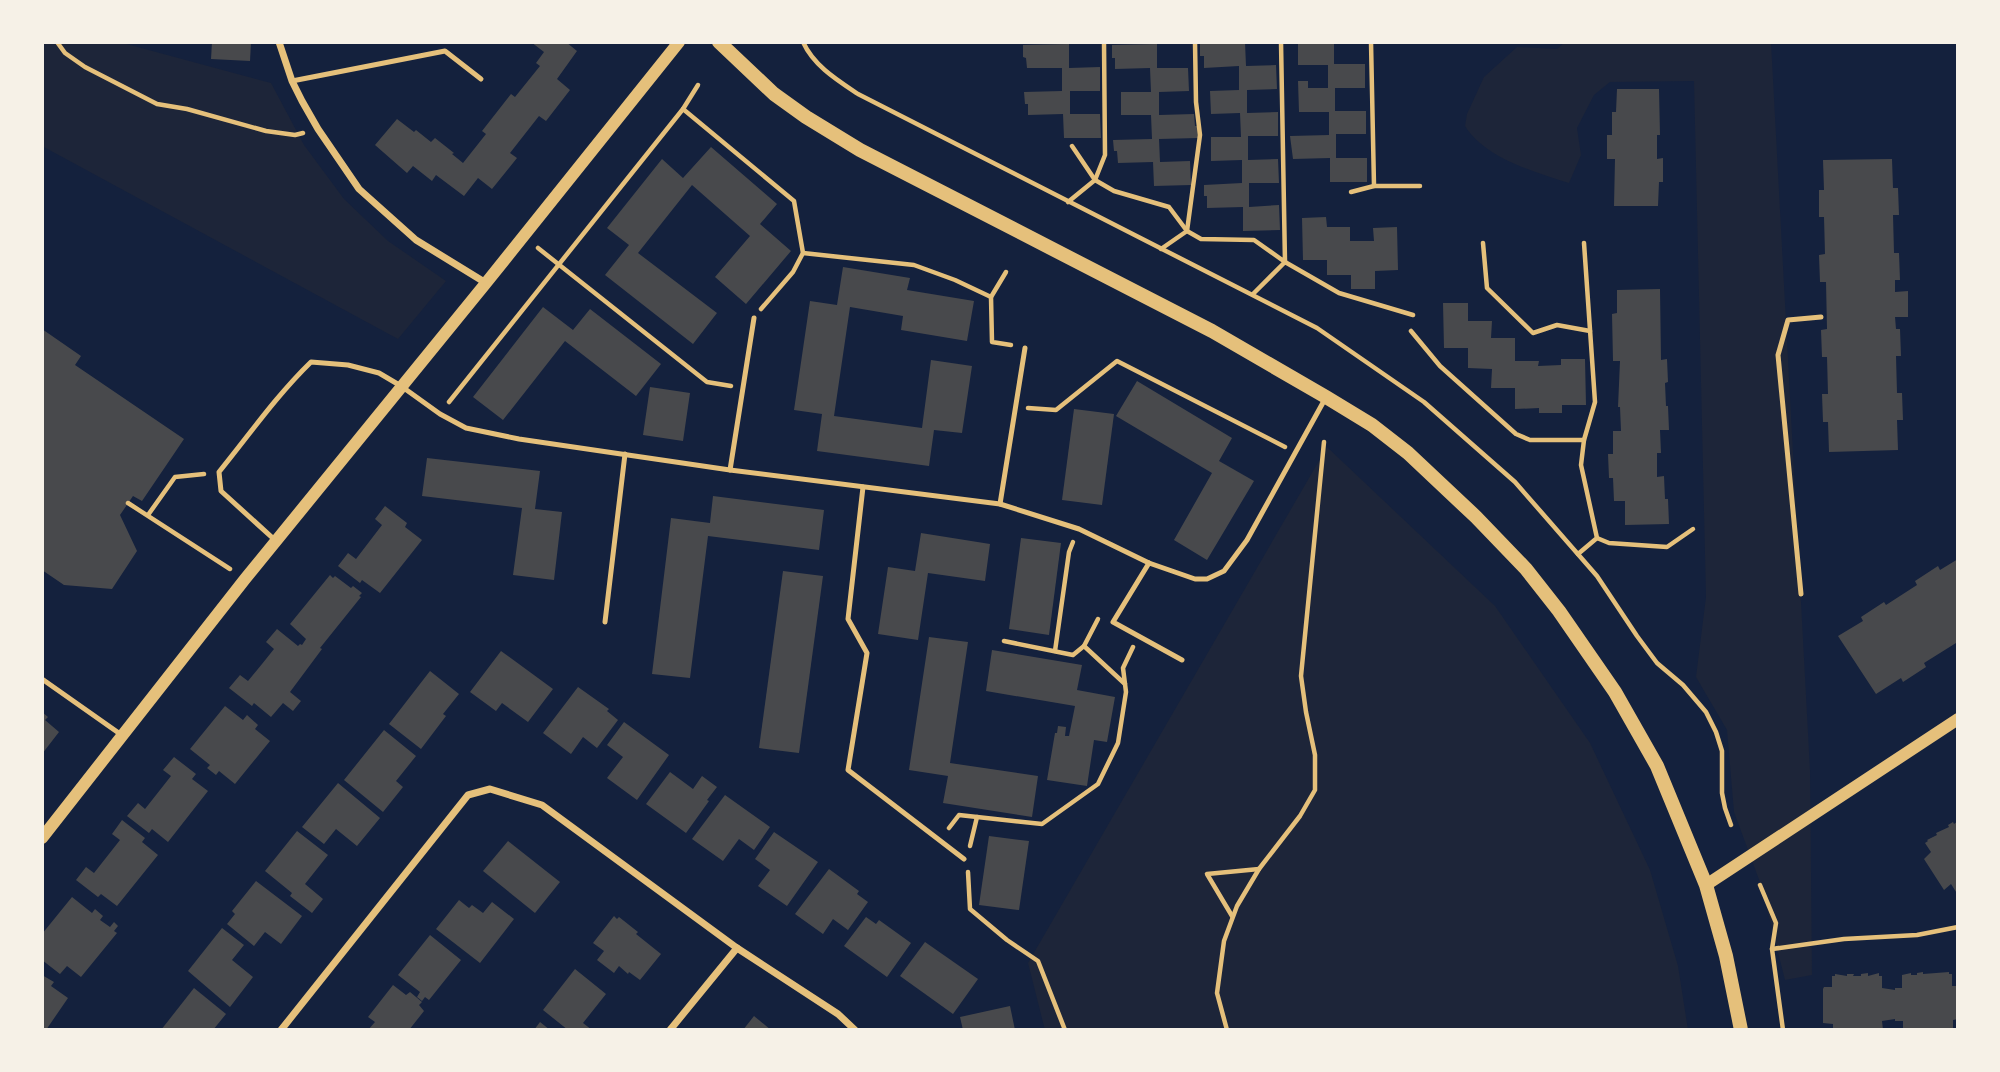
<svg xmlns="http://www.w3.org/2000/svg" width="2000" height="1072" font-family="'Sofia Sans Condensed',sans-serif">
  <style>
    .green { fill: #1d2539 }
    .building { fill: #48494c }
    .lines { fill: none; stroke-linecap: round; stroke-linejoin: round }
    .path { stroke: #e5c07b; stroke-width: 4.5 }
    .service { stroke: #e5c07b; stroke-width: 5 }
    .minor { stroke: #e5c07b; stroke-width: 7 }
    .tertiary { stroke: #e5c07b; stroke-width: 12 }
    .secondary { stroke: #e5c07b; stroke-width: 14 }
  </style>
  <rect width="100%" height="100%" fill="#14213d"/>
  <g class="green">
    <polygon points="42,42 119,42 271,83 304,145 344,199 388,241 446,281 398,339 42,146"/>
    <path d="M1565 42H1771L1810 770 1812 975 1785 980 1761 885 1734 812 1727 730 1696 677 1706 597 1694 81 1610 82 1594 95 1577 128 1581 155 1569 183C1534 172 1485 158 1465 126L1467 114 1484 77 1517 47 1557 49Z"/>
    <polygon points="1327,447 1495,606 1590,743 1650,870 1678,966 1688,1030 1045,1030 1028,963"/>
  </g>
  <g class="building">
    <polygon points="212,42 251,42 250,61 211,59"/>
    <polygon points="531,42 566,42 577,51 557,79 570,90 546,121 539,116 510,153 517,158 492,189 478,178 464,196 436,175 432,181 413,166 407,173 375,145 397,119 414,132 416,130 431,142 435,138 454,153 452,154 463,163 486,134 482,131 511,94 515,97 540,66 536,63 544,52"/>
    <polygon points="1245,42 1246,66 1276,65 1277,89 1247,90 1247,113 1278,112 1278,136 1248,136 1248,160 1278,159 1279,183 1249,183 1249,207 1279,205 1280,230 1243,231 1243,207 1207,208 1207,196 1204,196 1204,185 1242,183 1242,160 1211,161 1211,137 1241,137 1240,113 1211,114 1210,91 1239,90 1239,66 1204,68 1204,56 1200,56 1200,43"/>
    <polygon points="1298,42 1334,42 1334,64 1365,64 1365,88 1335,88 1335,111 1366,111 1366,134 1336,134 1336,158 1367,158 1367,182 1330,182 1330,158 1293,159 1290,136 1329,135 1329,112 1299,112 1298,81 1308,81 1308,88 1328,88 1328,65 1298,65"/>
    <polygon points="1069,44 1069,68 1100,67 1100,91 1070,91 1070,114 1100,114 1101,138 1064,138 1063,114 1028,115 1028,104 1025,104 1024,92 1062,91 1062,68 1027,68 1026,58 1023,57 1023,45"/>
    <polygon points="1157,44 1157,68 1188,68 1189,91 1159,92 1159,115 1194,114 1195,126 1198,126 1198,138 1159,139 1160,162 1190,161 1191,185 1154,186 1153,162 1118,163 1117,151 1114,151 1113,140 1152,139 1151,115 1121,115 1121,92 1151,92 1150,68 1115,69 1115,58 1112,58 1112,45"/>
    <polygon points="1617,89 1659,89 1660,135 1657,135 1657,159 1663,158 1663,182 1659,182 1658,206 1614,206 1615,159 1607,159 1607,135 1612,135 1612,112 1616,112"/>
    <polygon points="711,147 777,204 760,224 791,251 746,304 715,277 750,236 692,185 638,253 717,313 693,344 605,275 629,245 607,228 662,159 683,178"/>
    <polygon points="1892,159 1893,188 1898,188 1899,215 1893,215 1894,253 1899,253 1900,280 1895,280 1895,292 1908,291 1908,317 1895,317 1896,329 1900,329 1901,356 1896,356 1897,393 1902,393 1903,420 1897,420 1898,450 1829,452 1828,422 1823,422 1822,394 1828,394 1827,357 1822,357 1821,330 1827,329 1826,282 1820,282 1819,255 1825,254 1824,217 1819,217 1819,190 1824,190 1823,160"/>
    <polygon points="1326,217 1327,227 1350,227 1350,241 1374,241 1373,228 1397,227 1398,270 1375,271 1375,289 1351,289 1351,275 1327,275 1327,260 1303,260 1302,218"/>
    <polygon points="843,267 910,278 907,290 974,301 967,341 901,330 903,316 850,307 834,416 922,428 931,360 972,366 962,433 934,430 929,466 817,451 822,414 794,410 810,301 837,305"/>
    <polygon points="1660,289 1661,360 1667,359 1668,382 1665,383 1666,406 1668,406 1669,430 1660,430 1661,453 1657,453 1657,477 1664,476 1665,499 1668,499 1669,524 1625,525 1625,501 1614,501 1613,478 1609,478 1608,454 1613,454 1613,431 1621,431 1620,407 1618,407 1620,361 1613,361 1612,314 1617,313 1617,290"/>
    <polygon points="1443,303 1468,303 1468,321 1492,321 1491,338 1515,338 1515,361 1539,361 1538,366 1561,365 1561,359 1585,359 1586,405 1562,405 1562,413 1539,413 1539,408 1515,409 1515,388 1491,388 1492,369 1468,368 1468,348 1444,348"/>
    <polygon points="543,307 573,330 590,309 661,364 636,396 565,341 503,420 473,397"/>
    <polygon points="42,329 81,356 75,365 184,439 142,501 133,496 120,515 137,551 112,589 64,585 42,570"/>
    <polygon points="1137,381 1232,438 1219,461 1254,481 1207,560 1174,540 1212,473 1116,416"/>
    <polygon points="650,387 690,393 683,441 643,435"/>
    <polygon points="1074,409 1114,414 1102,505 1062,500"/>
    <polygon points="427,458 540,471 535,509 562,512 554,580 513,575 522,508 422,496"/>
    <polygon points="713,496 824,510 819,550 708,536 690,678 652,674 671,518 710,523"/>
    <polygon points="385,506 407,523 405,527 422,540 380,593 362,580 360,583 338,566 348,553 356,559 382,525 375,519"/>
    <polygon points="921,533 990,544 985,581 928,573 918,640 878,634 888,567 915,571"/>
    <polygon points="1021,538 1061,543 1049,635 1009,629"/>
    <polygon points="1958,559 1958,646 1956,643 1924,663 1926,667 1903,682 1901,678 1876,694 1838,636 1863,621 1861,617 1884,602 1886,605 1917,585 1915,581 1938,566 1940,570"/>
    <polygon points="783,571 823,576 799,753 759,748"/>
    <polygon points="330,575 333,578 335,576 351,588 353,586 362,593 359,596 361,597 320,648 322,649 290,692 301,701 293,711 283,703 271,717 254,703 252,706 229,688 240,675 248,681 262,664 274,649 266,642 277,629 298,646 300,644 302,645 306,639 290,624"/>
    <polygon points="929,637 968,642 950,763 1038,776 1032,817 943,803 948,776 909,770"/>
    <polygon points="992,650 1082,665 1077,690 1115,697 1107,742 1094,740 1087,786 1047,780 1055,733 1057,733 1058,726 1066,727 1065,736 1069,736 1075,706 986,691"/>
    <polygon points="501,651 553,689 528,722 502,703 496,711 470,692"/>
    <polygon points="430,671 459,694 443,714 446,716 421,749 389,724"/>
    <polygon points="578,687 609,709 607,711 618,720 597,748 583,737 571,754 543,733"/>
    <polygon points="225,706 243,720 247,715 258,725 255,729 270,741 235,784 219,771 216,775 207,768 210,765 190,749"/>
    <polygon points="42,712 48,717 45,720 59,732 42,754"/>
    <polygon points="624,722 669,755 637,800 607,778 623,757 607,745"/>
    <polygon points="384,730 416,756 396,781 403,787 383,812 344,780"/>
    <polygon points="174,757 196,774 192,779 208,791 168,842 152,829 149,833 127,816 138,803 145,809 171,776 163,770"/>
    <polygon points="670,772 693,789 702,776 717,787 707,800 709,801 686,833 646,804"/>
    <polygon points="338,783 380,818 357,846 336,829 324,844 302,827"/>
    <polygon points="725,795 770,827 754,850 739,839 723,861 692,839"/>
    <polygon points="122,820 145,838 142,842 158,855 117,906 101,894 98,897 76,880 86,867 94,873 120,840 112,834"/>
    <polygon points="1958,821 1958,895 1951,884 1944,890 1924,859 1931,852 1925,843 1928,841 1927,840 1937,835 1936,833 1949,827 1948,825 1953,822 1954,824"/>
    <polygon points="297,831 328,855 305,884 323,899 312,913 290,896 292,893 265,871"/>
    <polygon points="774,832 818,862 787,906 758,886 770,870 755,859"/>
    <polygon points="989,836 1029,841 1019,910 979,905"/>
    <polygon points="508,841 560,882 535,913 483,871"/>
    <polygon points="829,869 859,891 857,894 868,902 848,930 833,919 823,934 795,914"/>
    <polygon points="256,881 302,916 281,944 265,932 254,946 227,924 235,914 232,911"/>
    <polygon points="72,897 92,913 95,909 103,916 100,920 110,927 114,922 118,926 114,931 117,933 81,977 67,966 60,974 42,960 42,934"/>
    <polygon points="459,900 469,908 472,905 483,913 492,902 514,919 480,963 436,929"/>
    <polygon points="614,916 617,919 619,917 638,932 636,934 661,954 640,980 629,972 628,974 619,966 614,973 597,960 604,951 593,943"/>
    <polygon points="866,917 876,924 879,920 911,943 887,977 844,946"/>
    <polygon points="222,928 244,945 232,960 253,977 230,1007 188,971"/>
    <polygon points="430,935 461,960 429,1000 425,997 422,1001 417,997 420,992 398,975"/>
    <polygon points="925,942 978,979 953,1014 900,976"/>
    <polygon points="575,969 606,994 583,1023 592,1030 568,1030 543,1010"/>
    <polygon points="1923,972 1923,974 1949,972 1949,974 1952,974 1952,986 1958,986 1958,1019 1953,1020 1953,1030 1903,1030 1903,1021 1895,1021 1895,1019 1882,1021 1883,1030 1833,1030 1833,1024 1823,1023 1823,989 1824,987 1832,987 1832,976 1835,976 1835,974 1847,976 1847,974 1854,974 1853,976 1861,976 1861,974 1868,973 1868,976 1879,973 1879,976 1882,976 1882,988 1895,990 1895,988 1902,988 1902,975 1911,973 1911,975 1917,975 1917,973"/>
    <polygon points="42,975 54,982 51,986 68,998 46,1030 42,1030"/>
    <polygon points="393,985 406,995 410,992 422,1002 419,1005 424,1011 409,1030 368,1030 375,1022 368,1017"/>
    <polygon points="194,988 226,1014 213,1030 161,1030"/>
    <polygon points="1010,1006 1015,1030 963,1030 960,1017"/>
    <polygon points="754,1016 771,1030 743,1030"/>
    <polygon points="540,1022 550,1030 534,1030"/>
  </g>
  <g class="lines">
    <g class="path">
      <polyline points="57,42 65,53 85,67 157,104 187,109 266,131 295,135 303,133"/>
      <path d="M803 42C814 66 837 80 858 94L1317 328 1424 402 1515 482 1597 576 1637 636 1657 663 1683 685 1706 712 1716 732 1722 751V793L1725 808 1731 825"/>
      <polyline points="1371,42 1374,186"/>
      <polyline points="683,109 698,85"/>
      <polyline points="1072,146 1095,180 1114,191 1169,207 1187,231 1201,239 1254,240 1285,262 1281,42"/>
      <polyline points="1351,192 1374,186 1420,186"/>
      <polyline points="1068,202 1095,180 1105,155 1104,42"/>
      <polyline points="1483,243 1487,288 1533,333 1557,325 1590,331"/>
      <polyline points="538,248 707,382 731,386"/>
      <polyline points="1161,249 1187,231 1200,135 1196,102 1195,42"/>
      <polyline points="803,253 914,265 955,280 991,297"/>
      <polyline points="1006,272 991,297 992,342 1011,345"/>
      <polyline points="1253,294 1285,262 1339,293 1413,315"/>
      <polyline points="1411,331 1440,366 1516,434 1530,440 1584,440"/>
      <polyline points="449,402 683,109 794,201 803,253 793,272 761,309"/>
      <polyline points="1028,408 1056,410 1117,361 1285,447"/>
      <polyline points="128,503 230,569"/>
      <polyline points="148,515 175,477 204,474"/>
      <polyline points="1597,538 1609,543 1667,547 1693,529"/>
      <polyline points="1578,554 1597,538 1581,465 1584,440 1595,402 1584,243"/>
      <polyline points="1098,619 1084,646 1125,684"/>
      <polyline points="1004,641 1073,655 1084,646"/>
      <polyline points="1055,651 1069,552 1073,542"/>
      <polyline points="949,828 959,815 1042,824 1098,784 1118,743 1126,692 1123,668 1133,647"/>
      <polyline points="970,846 977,817"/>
      <polyline points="968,872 970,909 1007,940 1038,961 1065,1030"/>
      <polyline points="1760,885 1776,923 1772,949 1783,1030"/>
      <polyline points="1232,916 1207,874 1259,869"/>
      <polyline points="1772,949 1844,939 1917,935 1958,927"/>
      <polyline points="1227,1030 1217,993 1224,941 1237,906 1259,869 1300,816 1315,790 1315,755 1306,712 1301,676 1324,442"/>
    </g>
    <g class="service">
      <polyline points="292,81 445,51 481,79"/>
      <polyline points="730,470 754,318"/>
      <polyline points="863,487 848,619 867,653 848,770 964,859"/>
      <polyline points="1000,504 1025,348"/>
      <path d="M276 541 221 491 219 472C249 435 277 395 311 362L348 365 379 373 401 386 440 414 466 428 519 439 730 470 1000 504 1079 529 1149 563 1195 579H1207L1224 571 1247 540 1325 399"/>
      <polyline points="1149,563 1113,622 1182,660"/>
      <polyline points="1801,594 1778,355 1788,320 1821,317"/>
      <polyline points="605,622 625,454"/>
      <polyline points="42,679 123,736"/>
    </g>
    <g class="minor">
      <polyline points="279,42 292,81 302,101 318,129 359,189 416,240 486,283"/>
      <polyline points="281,1030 468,795 490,789 542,805 737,948 838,1014 855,1030"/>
      <polyline points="670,1030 737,948"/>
    </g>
    <g class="tertiary">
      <polyline points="42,838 245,579 486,283 679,42"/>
      <polyline points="1706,885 1958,719"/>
    </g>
    <polyline class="secondary" points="719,42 774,94 806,117 860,150 1212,331 1326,397 1372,425 1408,453 1476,517 1526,569 1559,611 1615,692 1657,766 1706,885 1726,956 1741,1030"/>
  </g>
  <rect width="2000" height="1072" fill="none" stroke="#f6f1e7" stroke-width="88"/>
</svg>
